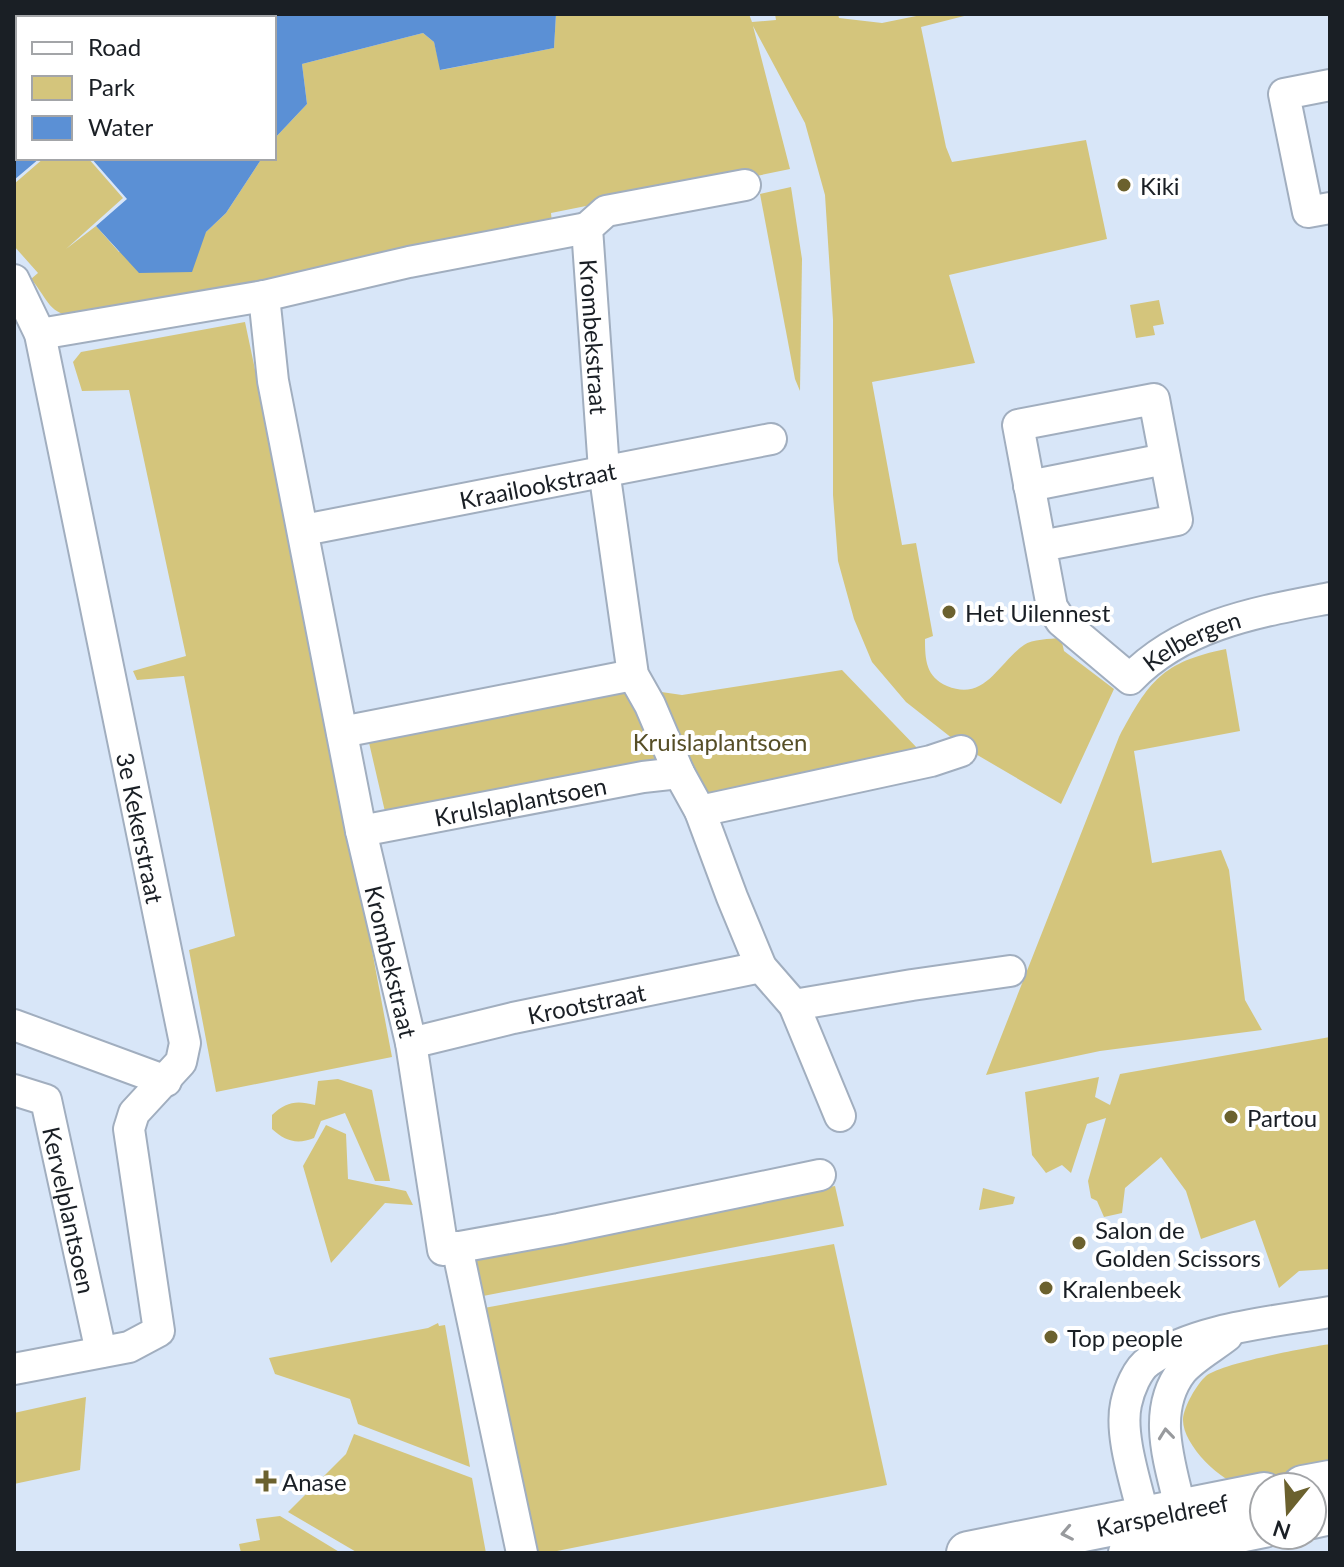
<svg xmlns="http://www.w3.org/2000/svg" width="1344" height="1567" font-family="Lato,sans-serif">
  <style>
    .green { fill: #d4c57c }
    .water { fill: #5b90d5 }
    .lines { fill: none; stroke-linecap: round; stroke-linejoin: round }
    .street-casing { stroke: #a1aebf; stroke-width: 34 }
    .secondary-casing { stroke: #a1aebf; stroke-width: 46 }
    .street { stroke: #fff; stroke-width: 30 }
    .secondary { stroke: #fff; stroke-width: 42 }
    .oneway { stroke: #989a9d }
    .poi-dot { fill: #6b612e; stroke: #fff; stroke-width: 3 }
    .labels { text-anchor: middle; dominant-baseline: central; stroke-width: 8; stroke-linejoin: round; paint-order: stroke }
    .poi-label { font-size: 24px; fill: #1a1f25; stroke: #fff; text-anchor: start }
    .street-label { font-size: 24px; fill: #1a1f25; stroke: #fff }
    .park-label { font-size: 24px; fill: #564e26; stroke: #fff }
  </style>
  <rect width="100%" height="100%" fill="#d8e6f8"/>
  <g class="green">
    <path d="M556 14H749L752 22 776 20 775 14H838L839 18 882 23 926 14H972L921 27 946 147 952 162 1086 140 1107 239 949 275 975 363 872 382 902 545 916 543 933 636 925 639C925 660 926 677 947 686 985 702 998 663 1024 645 1032 639 1050 639 1061 638L1064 651 1114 689 1061 804 962 746 906 702 872 662 854 619 838 561 833 495V320L825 195 805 123 753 26 790 169 747 178 746 174 551 213 552 223 79 317C48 315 49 300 31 279L38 273 14 246V184L44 158H88L123 198 66 249 96 226 119 252 206 232 226 213 262 158H274V139L307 104 302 64 423 33 434 42 441 70 554 48Z"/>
    <polygon points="791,187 802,259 800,391 795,379 760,194"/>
    <polygon points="1159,300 1164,324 1153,326 1155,335 1136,338 1130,305"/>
    <polygon points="245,322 330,726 392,1057 216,1092 189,950 235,936 184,676 137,680 133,671 186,656 129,390 82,391 73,362 81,352"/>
    <path d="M1226 649 1240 731 1134 751 1152 863 1221 850 1229 870 1245 1000 1262 1030 1100 1051 986 1075 1119 737C1149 681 1162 662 1226 649Z"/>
    <polygon points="842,670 920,751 704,796 654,760 648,766 386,816 367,734 613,685 682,695"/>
    <polygon points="1330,1037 1330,1269 1299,1271 1279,1288 1255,1220 1201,1239 1186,1191 1161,1157 1125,1188 1122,1213 1104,1217 1097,1201 1091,1198 1088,1181 1106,1118 1087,1124 1071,1173 1062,1165 1046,1173 1032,1155 1025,1092 1099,1077 1095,1097 1110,1105 1120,1074"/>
    <path d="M338 1079 372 1090 390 1181H375L345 1113 321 1121 314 1138C297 1145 285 1141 272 1129V1115C286 1102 296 1100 315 1105L318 1081Z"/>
    <polygon points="326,1125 346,1134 348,1179 406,1191 413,1205 385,1203 331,1263 303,1166"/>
    <polygon points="835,1186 844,1226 483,1296 472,1256"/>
    <polygon points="983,1188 1015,1197 1013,1204 979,1210"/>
    <polygon points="834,1244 887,1485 547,1553 535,1553 484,1308"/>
    <polygon points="438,1323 439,1326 445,1325 470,1467 358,1424 350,1399 275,1374 269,1358 428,1328"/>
    <path d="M1330 1344V1471C1314 1474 1259 1488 1246 1487 1221 1483 1182 1444 1183 1419 1184 1406 1197 1384 1206 1376 1223 1363 1305 1348 1330 1344Z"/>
    <polygon points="86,1397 80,1470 14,1484 14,1413"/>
    <polygon points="354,1434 472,1478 486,1553 358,1553 288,1512 346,1454"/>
    <polygon points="280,1516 341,1553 241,1553 239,1544 260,1540 256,1519"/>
  </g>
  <g class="water">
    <polygon points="43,14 556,14 554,48 440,70 434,42 423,33 302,64 307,104 274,139 274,18 19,18"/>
    <polygon points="18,18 18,158 40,158 14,180 14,19"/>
    <polygon points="91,158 262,158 226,213 206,232 192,272 139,273 96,226 127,199"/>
  </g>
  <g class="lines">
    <g class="street-casing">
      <g id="street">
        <polyline points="1330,85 1284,94 1308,212 1330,208"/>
        <path id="s1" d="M745 185 606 211 587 228 604 470 633 675 650 705 679 773 700 811 732 897 761 967 794 1005 840 1116"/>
        <path id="s2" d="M14 280 40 334 185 1043 181 1062 134 1113 129 1129 159 1331 129 1347 14 1369"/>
        <path id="s3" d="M264 296 273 381 361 831 411 1043 443 1250 559 1229 820 1175"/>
        <polyline points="40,334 264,296 409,262 587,228"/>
        <polyline points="1029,486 1165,459"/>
        <path id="s4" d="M304 530 771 439"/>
        <path id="s5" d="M1041 546 1177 520 1154 399 1018 425 1052 607 1061 621 1130 679C1183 624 1258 612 1330 598"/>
        <polyline points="342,732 633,675"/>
        <polyline points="700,811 931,761 961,751"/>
        <path id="s6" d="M361 831 643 777 679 773"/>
        <polyline points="794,1005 912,985 1010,971"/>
        <polyline points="14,1025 166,1081"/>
        <path id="s7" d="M411 1043 513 1018 761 967"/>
        <path id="s8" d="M14 1090 46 1100 101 1352"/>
        <polyline points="457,1247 522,1553"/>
        <path d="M1181 1511C1171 1466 1150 1412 1182 1371 1193 1358 1213 1347 1227 1336"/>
        <path d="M1144 1518C1137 1486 1119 1436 1126 1404 1129 1390 1137 1369 1149 1361 1196 1328 1273 1322 1330 1312"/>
      </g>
    </g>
    <g class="secondary-casing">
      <g id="secondary">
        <polyline points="1303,1487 1330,1482"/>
        <polyline points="1312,1517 1330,1513"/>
        <path id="s9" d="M968 1553 1264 1494"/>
        <polyline points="1130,1553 1264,1526"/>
      </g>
    </g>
    <use href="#street" class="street"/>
    <use href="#secondary" class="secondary"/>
  </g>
  <defs><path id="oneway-chevron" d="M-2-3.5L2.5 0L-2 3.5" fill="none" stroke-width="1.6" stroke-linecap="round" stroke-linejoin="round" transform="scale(2)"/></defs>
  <g class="oneway">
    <use href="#oneway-chevron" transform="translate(1166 1434) rotate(-96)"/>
    <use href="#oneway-chevron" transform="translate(1067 1533) rotate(169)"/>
  </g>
  <g class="poi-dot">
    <circle cx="1124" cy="185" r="8"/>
    <circle cx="949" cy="612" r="8"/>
    <circle cx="1231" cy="1117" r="8"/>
    <circle cx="1079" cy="1243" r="8"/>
    <circle cx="1046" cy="1288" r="8"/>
    <circle cx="1051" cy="1337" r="8"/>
    <path d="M262 1469h8v8h8v8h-8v8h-8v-8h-8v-8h8z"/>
  </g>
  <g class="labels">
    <g class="poi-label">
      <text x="1140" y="185">Kiki</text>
      <text x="965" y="612">Het Uilennest</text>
      <text x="1247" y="1117">Partou</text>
      <text x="1095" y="1229">Salon de<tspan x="1095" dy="28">Golden Scissors</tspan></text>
      <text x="1062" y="1288">Kralenbeek</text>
      <text x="1067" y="1337">Top people</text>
      <text x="282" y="1481">Anase</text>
    </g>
    <g class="street-label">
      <text stroke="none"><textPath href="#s1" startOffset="276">Krombekstraat</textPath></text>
      <text stroke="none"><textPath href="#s4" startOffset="238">Kraailookstraat</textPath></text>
      <text stroke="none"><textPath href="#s5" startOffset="766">Kelbergen</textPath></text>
      <text stroke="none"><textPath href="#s6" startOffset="162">Krulslaplantsoen</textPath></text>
      <text stroke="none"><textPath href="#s2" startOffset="564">3e Kekerstraat</textPath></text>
      <text stroke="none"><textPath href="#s3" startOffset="678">Krombekstraat</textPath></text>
      <text stroke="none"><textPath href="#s7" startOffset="180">Krootstraat</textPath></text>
      <text stroke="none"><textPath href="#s8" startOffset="146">Kervelplantsoen</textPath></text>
      <text stroke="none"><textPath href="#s9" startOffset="198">Karspeldreef</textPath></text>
    </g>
    <g class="park-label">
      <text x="720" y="741">Kruislaplantsoen</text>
    </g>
  </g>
  <rect width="1344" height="1567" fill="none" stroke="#1a1f25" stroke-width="32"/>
  <rect x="16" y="16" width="260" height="144" fill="#ffffff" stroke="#a3a5a8" stroke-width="2"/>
  <rect x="32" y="42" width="40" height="12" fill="#ffffff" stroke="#a3a5a8" stroke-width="2"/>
  <text x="88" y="56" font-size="24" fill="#1a1f25">Road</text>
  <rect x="32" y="76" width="40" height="24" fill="#d4c57c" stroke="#a3a5a8" stroke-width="2"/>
  <text x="88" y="96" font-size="24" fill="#1a1f25">Park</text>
  <rect x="32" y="116" width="40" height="24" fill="#5b90d5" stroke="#a3a5a8" stroke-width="2"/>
  <text x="88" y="136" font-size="24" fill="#1a1f25">Water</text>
  <g transform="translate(1288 1511) rotate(198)"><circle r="38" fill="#ffffff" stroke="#a3a5a8" stroke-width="2"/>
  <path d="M0-6L14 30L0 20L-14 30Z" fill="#6b612e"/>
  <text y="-12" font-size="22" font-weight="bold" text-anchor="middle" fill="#1a1f25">N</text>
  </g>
</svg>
